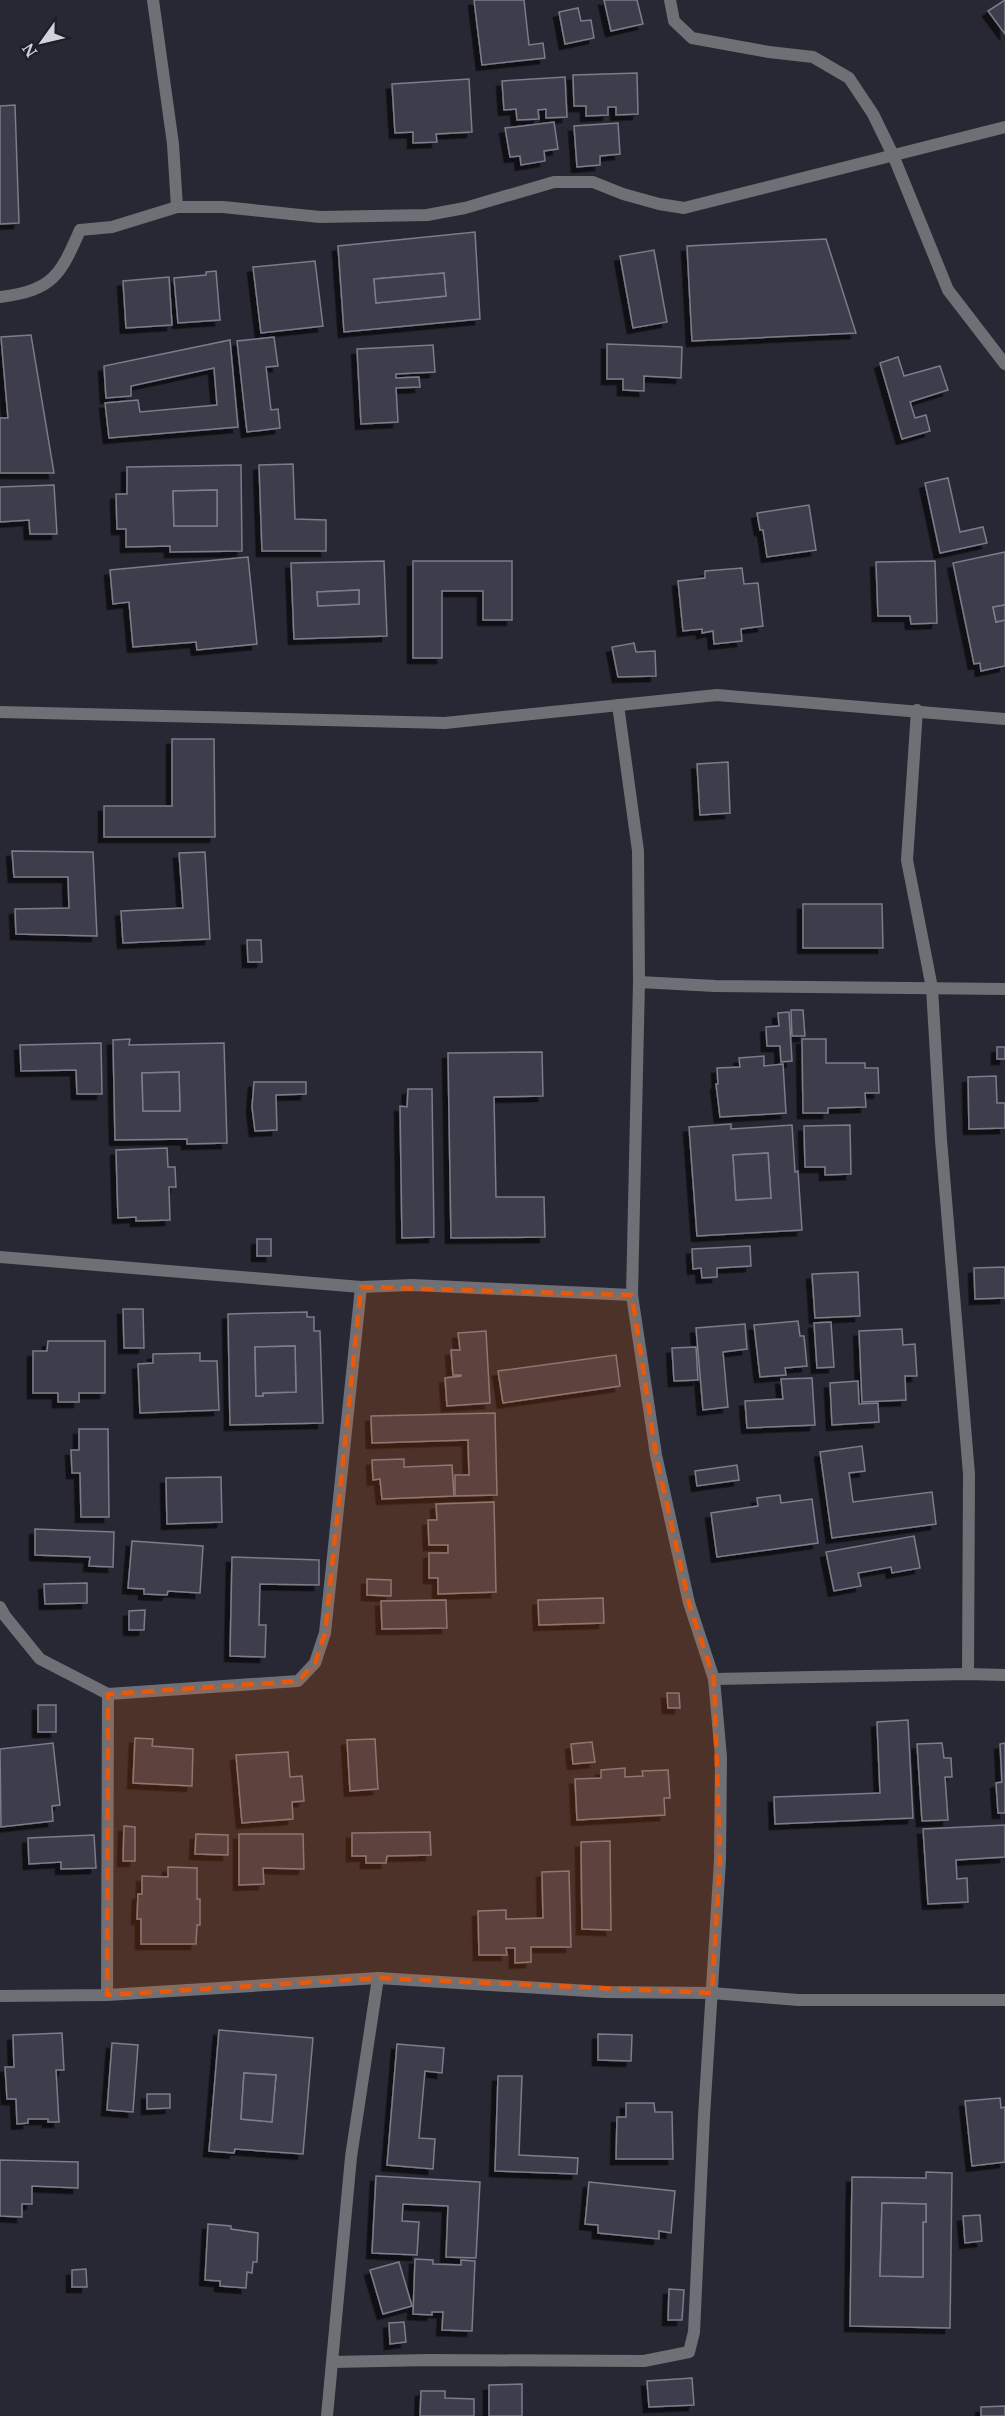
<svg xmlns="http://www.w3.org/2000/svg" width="1005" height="2416" font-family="'Noto Serif',serif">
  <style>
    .building { fill: #3d3e4b; stroke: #7b7c8b; stroke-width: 1.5; fill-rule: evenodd; filter: url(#shadow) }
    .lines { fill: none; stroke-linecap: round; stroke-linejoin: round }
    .minor { stroke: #6f7076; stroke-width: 12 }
    .marked { fill: #e8590c; fill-opacity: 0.2; stroke: #e8590c; stroke-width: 4.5; stroke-dasharray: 12 8; stroke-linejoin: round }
  </style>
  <defs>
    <filter id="shadow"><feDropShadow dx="-5.5" dy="5.5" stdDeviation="0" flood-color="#0009"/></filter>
  </defs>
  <rect width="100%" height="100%" fill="#272833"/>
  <g class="building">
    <polygon points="474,0 524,0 529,45 543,43 545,58 482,65"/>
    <polygon points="604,0 637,0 643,24 611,31"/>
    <polygon points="1005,0 1005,34 988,11"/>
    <polygon points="578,8 581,21 591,20 594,38 565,44 559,12"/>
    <polygon points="637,73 638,114 616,115 616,107 608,107 608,115 586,116 586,106 574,106 573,75"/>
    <polygon points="565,77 567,117 546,118 546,109 538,110 539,119 517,120 516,109 504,110 502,81"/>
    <polygon points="469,79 472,132 436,134 437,142 413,143 413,132 395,133 392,84"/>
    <polygon points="15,105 19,223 0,224 0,106"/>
    <polygon points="554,122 558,149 544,151 545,161 521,165 520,156 510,157 505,128"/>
    <polygon points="618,123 620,154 600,156 600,165 577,167 574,126"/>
    <path d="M475 232 480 319 344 332 338 246ZM444 273 446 296 376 303 374 279Z"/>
    <polygon points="826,239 856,333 692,341 687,246"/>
    <polygon points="654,250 667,322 633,328 620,256"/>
    <polygon points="315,261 323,326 261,333 253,267"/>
    <polygon points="216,271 220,320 178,323 174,278 206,275 206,272"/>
    <polygon points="444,273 446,296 376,303 374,279"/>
    <polygon points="169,277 172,325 126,328 123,281"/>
    <polygon points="31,335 54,473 0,473 0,418 8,418 1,337"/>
    <polygon points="274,337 278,366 266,367 271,410 278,409 280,428 247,432 237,341"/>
    <polygon points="230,340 238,427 109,438 105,403 138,400 140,412 217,405 214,368 131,386 131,396 106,398 104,366"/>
    <polygon points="607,344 682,347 681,378 644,376 644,391 623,390 623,379 607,379"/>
    <polygon points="433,345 435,372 396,374 396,378 419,377 420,387 396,388 398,422 361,424 357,349"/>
    <polygon points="898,357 904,376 940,366 948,390 910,402 915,418 926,415 930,431 902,439 880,363"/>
    <polygon points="293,464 295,519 326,520 326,551 262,551 259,465"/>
    <path d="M241 465 242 551 170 552V546L126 547V529H117L116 494H127V467ZM217 490V526H174L173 491Z"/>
    <polygon points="948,478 960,532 983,527 987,543 940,553 925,483"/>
    <polygon points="54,485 57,534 30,534 29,520 0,522 0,487"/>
    <polygon points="217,490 217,526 174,526 173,491"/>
    <polygon points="809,505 816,550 767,557 763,530 760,530 757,513"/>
    <polygon points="1005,552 1005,605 993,607 996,622 1005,620 1005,666 981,671 980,663 974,664 953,563"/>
    <polygon points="248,557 257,644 197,650 196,642 133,647 129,602 113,604 110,570"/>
    <path d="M384 561 387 636 294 639 291 563ZM359 590V604L318 606 317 592Z"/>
    <polygon points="413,561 512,561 512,620 483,620 483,591 442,591 442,658 413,658"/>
    <polygon points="935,561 937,623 911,624 910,616 878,616 876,562"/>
    <polygon points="742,568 744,584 758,583 763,626 741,629 742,641 714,644 713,631 702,633 702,629 683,631 678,581 705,578 705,571"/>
    <polygon points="359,590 359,604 318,606 317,592"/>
    <polygon points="1005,605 1005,620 996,622 993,607"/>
    <polygon points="634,643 636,652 655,651 656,676 618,677 612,647"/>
    <polygon points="172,739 214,739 215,837 104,837 104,806 172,806"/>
    <polygon points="728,762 730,813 700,815 697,764"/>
    <polygon points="12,851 93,852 97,936 16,934 15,909 69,908 68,877 14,877"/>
    <polygon points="205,852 210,939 123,943 121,911 183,908 179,853"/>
    <polygon points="803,904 882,904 883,948 803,948"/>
    <polygon points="247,940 261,940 262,962 248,962"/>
    <polygon points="791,1010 803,1010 805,1036 792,1036"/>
    <polygon points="789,1012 792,1061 781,1062 780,1046 767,1046 766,1027 779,1026 778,1013"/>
    <path d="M130 1039 129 1045 224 1043 227 1143 187 1144V1139L115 1140 113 1040ZM179 1072 180 1111H143L142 1073Z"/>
    <polygon points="802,1039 826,1039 826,1063 865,1063 865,1068 878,1068 879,1093 865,1093 866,1107 828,1108 828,1113 803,1113"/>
    <polygon points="101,1043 102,1094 77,1094 76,1070 21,1071 20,1045"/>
    <rect x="997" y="1047" width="8" height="12"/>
    <polygon points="542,1052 543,1096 494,1097 496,1197 544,1197 545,1237 451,1238 448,1053"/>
    <polygon points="764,1056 764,1066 783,1064 786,1113 720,1117 716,1084 718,1084 717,1068 740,1067 739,1058"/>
    <polygon points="179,1072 180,1111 143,1111 142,1073"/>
    <polygon points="996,1076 997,1103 1005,1103 1005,1128 969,1129 968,1077"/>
    <polygon points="254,1082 306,1082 306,1094 276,1095 277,1130 255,1131 252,1107"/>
    <polygon points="408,1089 432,1089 434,1237 402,1238 400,1106 407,1107"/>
    <path d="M731 1124V1129L792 1125 795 1172 798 1171 802 1230 697 1236 689 1127ZM768 1153 771 1198 736 1200 733 1155Z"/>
    <polygon points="850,1125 851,1174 825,1175 825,1167 805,1167 804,1126"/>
    <polygon points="167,1148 168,1167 175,1167 176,1187 169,1187 170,1220 136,1221 136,1217 118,1218 116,1150"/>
    <polygon points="768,1153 771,1198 736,1200 733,1155"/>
    <rect x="257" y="1239" width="14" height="17"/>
    <polygon points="750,1246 751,1266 717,1268 717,1277 702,1278 701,1268 693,1269 692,1249"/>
    <polygon points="1005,1267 1005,1298 975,1299 974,1268"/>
    <polygon points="858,1272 860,1316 815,1318 812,1274"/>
    <polygon points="123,1309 143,1309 144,1348 124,1348"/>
    <path d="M307 1312V1317H314V1331H320L323 1423 230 1425 228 1314ZM295 1346 296 1392 263 1393V1396H256L255 1347Z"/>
    <polygon points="798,1321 800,1336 804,1336 807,1366 785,1368 786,1375 760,1377 754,1325"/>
    <polygon points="831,1322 834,1367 817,1368 814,1323"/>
    <polygon points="745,1324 747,1349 723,1352 728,1407 703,1410 696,1328"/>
    <polygon points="902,1329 903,1345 915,1344 917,1376 905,1376 906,1400 862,1402 859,1331"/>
    <polygon points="486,1331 490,1403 447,1406 445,1378 461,1376 461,1375 453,1375 451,1350 460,1350 458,1333"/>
    <polygon points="48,1341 105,1341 105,1393 79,1393 79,1402 58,1402 58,1393 33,1393 33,1351 47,1351"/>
    <polygon points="295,1346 296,1392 263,1393 263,1396 256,1396 255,1347"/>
    <polygon points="696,1347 698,1380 674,1381 672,1348"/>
    <polygon points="200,1353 200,1361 217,1361 219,1410 140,1413 138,1364 153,1363 153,1354"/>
    <polygon points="616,1355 620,1386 503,1403 498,1371"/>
    <polygon points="812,1378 815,1425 747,1428 745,1401 783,1399 781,1379"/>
    <polygon points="858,1381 859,1404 878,1403 879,1422 832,1425 830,1383"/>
    <polygon points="495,1413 497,1495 455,1496 455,1475 469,1475 468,1440 372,1443 371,1416"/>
    <polygon points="79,1429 108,1429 109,1517 81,1517 80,1473 72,1473 71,1450 79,1450"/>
    <polygon points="862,1446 865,1471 849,1473 853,1502 932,1492 936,1524 832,1538 820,1452"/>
    <polygon points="404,1459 404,1467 452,1465 454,1496 382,1499 380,1479 373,1480 372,1460"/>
    <polygon points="737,1465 739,1480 697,1486 695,1471"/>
    <polygon points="221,1477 222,1522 167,1524 166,1478"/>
    <polygon points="780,1495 781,1503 812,1499 818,1543 717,1557 711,1513 758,1506 757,1498"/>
    <polygon points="494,1502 496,1592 438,1594 438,1578 429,1578 429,1553 448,1553 448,1545 429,1545 428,1520 437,1520 436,1504"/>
    <polygon points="35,1529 114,1532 113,1567 89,1566 90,1557 35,1555"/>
    <polygon points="914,1536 920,1568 892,1573 891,1567 858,1573 861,1586 834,1591 826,1552"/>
    <polygon points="132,1541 203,1546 200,1593 168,1591 167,1595 144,1594 144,1589 128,1588"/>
    <polygon points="232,1557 319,1560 319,1585 260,1584 259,1625 266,1625 265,1657 230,1656"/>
    <polygon points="367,1579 391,1580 391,1596 367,1595"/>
    <polygon points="87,1583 87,1603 45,1604 44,1584"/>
    <polygon points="603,1598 604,1623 539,1625 538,1600"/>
    <polygon points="446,1600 447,1628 382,1629 381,1601"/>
    <polygon points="145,1610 144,1630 129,1630 129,1611"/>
    <polygon points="667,1693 679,1693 680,1708 668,1708"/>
    <rect x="38" y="1705" width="18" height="27"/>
    <polygon points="908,1720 913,1818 775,1824 774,1797 880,1793 877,1722"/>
    <polygon points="135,1738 153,1739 152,1746 193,1749 192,1786 133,1783"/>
    <polygon points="375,1739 378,1789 350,1791 347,1740"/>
    <polygon points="592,1742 595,1762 573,1764 571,1744"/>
    <polygon points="53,1743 60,1805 52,1806 53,1821 1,1827 0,1749"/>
    <polygon points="942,1743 944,1758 951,1758 952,1777 945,1777 948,1820 922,1821 917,1744"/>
    <polygon points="1005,1743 1005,1813 998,1813 996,1783 1002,1782 1000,1744"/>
    <polygon points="288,1752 290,1777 302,1776 304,1801 292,1802 293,1819 242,1823 236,1755"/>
    <polygon points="625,1768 625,1777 643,1776 642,1771 668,1770 670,1798 664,1798 665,1815 577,1820 575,1779 601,1778 601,1770"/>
    <polygon points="1005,1825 1005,1857 956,1860 957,1879 967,1878 968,1902 928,1904 923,1829"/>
    <polygon points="124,1826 135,1827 135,1861 123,1861"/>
    <polygon points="430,1832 431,1855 387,1856 386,1863 366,1863 366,1856 352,1856 352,1833"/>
    <polygon points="196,1834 228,1835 228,1855 195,1854"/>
    <polygon points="239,1834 303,1834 304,1869 263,1868 264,1884 239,1885"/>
    <polygon points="94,1835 96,1868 61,1869 61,1862 29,1864 28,1838"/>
    <polygon points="610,1841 611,1930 582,1929 581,1842"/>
    <polygon points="168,1867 197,1868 197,1899 200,1899 200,1925 197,1925 196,1944 141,1944 141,1919 137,1919 138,1894 142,1894 142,1876 168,1877"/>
    <polygon points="569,1871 571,1947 531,1947 531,1962 515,1963 515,1948 506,1948 507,1955 479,1955 478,1911 506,1910 506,1919 543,1918 542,1872"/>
    <path d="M219 2030 313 2038 303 2154 235 2149 234 2153 209 2151ZM244 2073 276 2075 272 2122 241 2119Z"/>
    <polygon points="62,2033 64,2070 56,2070 59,2122 48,2122 48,2119 28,2119 28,2123 17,2124 16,2099 7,2099 5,2067 14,2067 13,2035"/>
    <polygon points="598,2034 632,2035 631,2061 598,2060"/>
    <polygon points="112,2043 138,2045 133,2112 107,2110"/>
    <polygon points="397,2044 444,2048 442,2073 425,2071 419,2138 435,2139 433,2169 387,2165"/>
    <polygon points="244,2073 276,2075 272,2122 241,2119"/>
    <polygon points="498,2076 522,2076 519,2155 578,2158 577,2174 495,2171"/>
    <polygon points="147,2094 170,2094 170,2108 147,2109"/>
    <polygon points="1000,2098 1001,2108 1005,2107 1005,2162 972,2166 965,2101"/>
    <polygon points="626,2103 654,2103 655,2112 672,2112 673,2159 616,2159 617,2117 626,2117"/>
    <polygon points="0,2160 78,2162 78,2188 32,2186 32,2204 22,2204 22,2217 0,2216"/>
    <path d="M926 2172 952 2173 950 2328 850 2326 852 2177 926 2178ZM882 2203 926 2204V2222H923V2277L880 2276Z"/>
    <polygon points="376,2176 480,2182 476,2258 446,2257 448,2206 403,2204 402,2221 419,2222 417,2255 372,2253"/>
    <polygon points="589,2182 675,2191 671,2233 659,2231 659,2239 598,2233 598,2225 585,2224"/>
    <polygon points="882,2203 926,2204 926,2222 923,2222 923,2277 880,2276"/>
    <polygon points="980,2215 982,2241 965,2243 963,2216"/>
    <polygon points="208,2224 231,2226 231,2229 258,2233 257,2262 253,2262 252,2273 247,2272 246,2288 220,2286 220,2281 205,2280"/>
    <polygon points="415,2259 433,2260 433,2264 461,2265 461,2260 475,2261 472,2331 442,2330 443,2312 432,2312 432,2315 413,2314"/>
    <polygon points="399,2262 412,2306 383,2314 370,2270"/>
    <polygon points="86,2269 87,2287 72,2287 72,2270"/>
    <polygon points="669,2289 684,2290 682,2320 668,2320"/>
    <polygon points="404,2322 406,2342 390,2344 389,2323"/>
    <polygon points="692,2378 694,2405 649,2407 647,2381"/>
    <polygon points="522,2384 522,2416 489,2416 489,2385"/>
    <polygon points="421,2391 445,2391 445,2398 474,2399 474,2416 420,2416"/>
    <polygon points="1005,2406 1005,2416 981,2416 981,2407"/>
  </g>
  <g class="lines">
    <g class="minor">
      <polyline points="153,0 173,144 177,207 223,207 320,217 427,215 465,208 554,182 593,182 623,194 659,204 684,208 1005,127"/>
      <polyline points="670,0 674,21 692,38 769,52 813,57 849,78 873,114 893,155 948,290 1005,364"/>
      <path d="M0 297C53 290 60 276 80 230L112 227 177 207"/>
      <polyline points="917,710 907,860 932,988 941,1140 969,1474 968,1674"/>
      <polyline points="0,712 445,723 717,695 1005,719"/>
      <polyline points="639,982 715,986 1005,989"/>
      <polyline points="0,1257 361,1287 412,1285 632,1295"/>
      <polyline points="0,1607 5,1616 40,1659 108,1694 298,1681 315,1663 325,1633 361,1287"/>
      <polyline points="714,1679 968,1674 1005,1675"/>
      <polyline points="107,1995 108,1694"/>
      <polyline points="0,1996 107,1995 378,1978 605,1992 712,1993 798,2000 1005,2000"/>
      <polyline points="333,2362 429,2360 644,2361 689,2352 694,2332 704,2116 720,1860 721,1757 714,1679 689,1603 656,1455 632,1295 639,982 638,851 618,705"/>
      <polyline points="327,2416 351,2157 378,1978"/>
    </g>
  </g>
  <path class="marked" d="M361 1287 632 1295 656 1455 689 1603 714 1679 720 1860 712 1993 378 1978 107 1995 108 1694 298 1681 315 1663 325 1633Z"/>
  <g transform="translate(42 42) rotate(236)" stroke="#1d1e29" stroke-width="4.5" paint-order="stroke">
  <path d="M0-4.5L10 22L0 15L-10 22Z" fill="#d0d1d9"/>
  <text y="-9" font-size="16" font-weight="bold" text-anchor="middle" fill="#d0d1d9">N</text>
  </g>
</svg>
